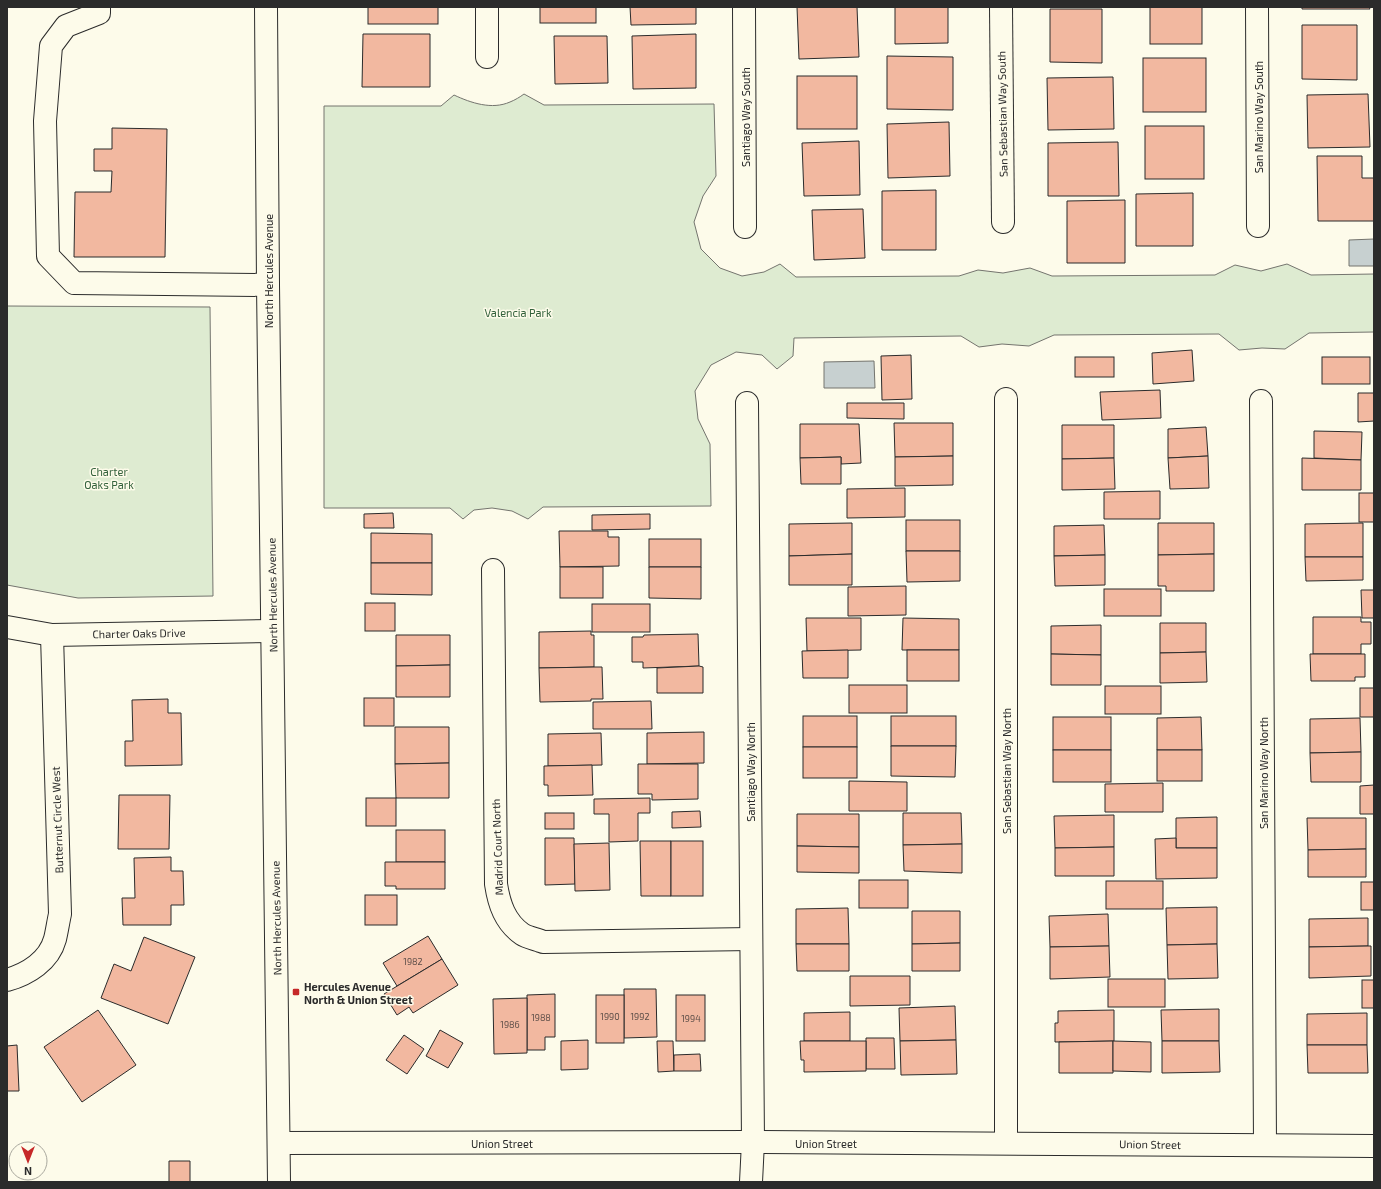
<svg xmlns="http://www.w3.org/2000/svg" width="1381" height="1189" font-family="'Exo 2',sans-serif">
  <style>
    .green { fill: #deebd1; stroke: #74746e }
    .water { fill: #c7d0d0; stroke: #74746e }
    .building { fill: #f2b8a0; stroke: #2b2b2b }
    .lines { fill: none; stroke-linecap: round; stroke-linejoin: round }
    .minor-casing { stroke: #2b2b2b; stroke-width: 24 }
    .minor { stroke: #fdfbea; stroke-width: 22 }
    .poi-dot { fill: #c62828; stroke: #fdfbea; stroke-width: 1.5 }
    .labels { text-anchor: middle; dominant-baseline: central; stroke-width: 3; stroke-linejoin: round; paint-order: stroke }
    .number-label { font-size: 9px; fill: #5d4e48 }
    .street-label { font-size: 11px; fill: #2b2b2b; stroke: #fdfbea }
    .park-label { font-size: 11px; fill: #34623c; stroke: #fdfbea }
    .poi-label { font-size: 11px; font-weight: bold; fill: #2b2b2b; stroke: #fdfbea; text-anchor: start }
  </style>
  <rect width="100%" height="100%" fill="#fdfbea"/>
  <g class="green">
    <path d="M524 94 544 105 714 104 716 176 703 196 694 222 701 249 720 268 742 276 764 272 780 264 796 277 959 276 978 270 1003 273 1030 268 1052 276 1215 275 1235 265 1261 271 1287 264 1311 275 1374 274V332L1309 333 1285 349 1262 348 1239 350 1219 334 1054 335 1029 346 1002 344 979 347 961 336 794 338 793 356 777 369 762 355 736 352 711 365 695 391 698 419 710 444 711 506 543 507 528 519 512 511 492 508 474 510 463 519 450 508H324V106H441L454 95C471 103 492 110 510 102 515 100 520 97 524 94Z"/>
    <polygon points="7,306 210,307 213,596 78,598 7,585"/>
  </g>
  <g class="water">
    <polygon points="1374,239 1374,266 1349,266 1349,240"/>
    <polygon points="874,361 875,388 824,388 824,362"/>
  </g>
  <g class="building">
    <rect x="368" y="7" width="70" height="17"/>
    <rect x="540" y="7" width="56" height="16"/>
    <polygon points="630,7 696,7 696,24 631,25"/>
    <polygon points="797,7 857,7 859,57 799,59"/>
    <polygon points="895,7 948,7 948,43 895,44"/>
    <rect x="1150" y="7" width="52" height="37"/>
    <polygon points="1302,7 1369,7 1370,9 1302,9"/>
    <polygon points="1050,9 1102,9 1102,63 1050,62"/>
    <polygon points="1302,25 1357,25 1357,80 1302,79"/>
    <polygon points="363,34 430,34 430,87 362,87"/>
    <polygon points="696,34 696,88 633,89 632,36"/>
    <polygon points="554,36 607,36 608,83 555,84"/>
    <polygon points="887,56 953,57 953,110 887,109"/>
    <rect x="1143" y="58" width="63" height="54"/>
    <rect x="797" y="76" width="60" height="53"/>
    <polygon points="1113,77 1114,129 1048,130 1047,78"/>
    <polygon points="1368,94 1370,147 1308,148 1307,95"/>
    <polygon points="949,122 950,176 888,178 887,124"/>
    <rect x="1145" y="126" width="59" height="53"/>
    <polygon points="112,128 167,129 165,257 74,257 75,192 111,192 112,171 94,171 94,149 112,149"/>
    <polygon points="859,141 860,195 804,196 802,143"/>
    <polygon points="1118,142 1119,196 1048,196 1048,143"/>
    <polygon points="1317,156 1362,156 1362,178 1374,178 1374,221 1318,221"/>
    <polygon points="936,190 936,250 882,250 882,191"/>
    <polygon points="1193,193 1193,246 1136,246 1136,194"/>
    <polygon points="1125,200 1125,263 1067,263 1067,201"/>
    <polygon points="863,209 865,258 814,260 812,210"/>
    <polygon points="1192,350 1194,381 1153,384 1152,353"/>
    <polygon points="911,355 912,399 882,400 881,356"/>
    <rect x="1075" y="357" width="39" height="20"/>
    <rect x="1322" y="357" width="48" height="27"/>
    <polygon points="1160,390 1161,418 1102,420 1100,392"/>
    <polygon points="1358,393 1374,393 1374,421 1358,422"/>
    <polygon points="847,403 904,403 904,419 847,418"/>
    <polygon points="894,423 953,423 953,456 895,457"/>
    <polygon points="800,424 859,424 861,463 841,464 841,457 800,458"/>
    <polygon points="1062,425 1114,425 1114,458 1062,459"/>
    <polygon points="1206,427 1208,456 1168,458 1168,429"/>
    <polygon points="1314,431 1362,432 1361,460 1314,458"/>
    <polygon points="953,456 953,485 895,486 895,457"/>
    <polygon points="1208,456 1209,488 1170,489 1168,458"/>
    <polygon points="841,457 841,484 801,484 800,458"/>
    <polygon points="1114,458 1115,489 1062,490 1062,459"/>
    <polygon points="1302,458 1361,460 1361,490 1302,490"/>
    <polygon points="905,488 905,517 847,518 847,489"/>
    <polygon points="1160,491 1160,519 1104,519 1104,492"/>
    <rect x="1359" y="493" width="15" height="29"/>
    <polygon points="393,513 394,528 364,528 364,514"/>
    <polygon points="650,514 650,529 592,530 592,515"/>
    <rect x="906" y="520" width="54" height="31"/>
    <polygon points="852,523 852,554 789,556 789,524"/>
    <polygon points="1158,523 1214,523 1214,554 1158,555"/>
    <polygon points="1363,523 1363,557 1305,557 1305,524"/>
    <polygon points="1104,525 1105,555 1054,556 1054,526"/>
    <polygon points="559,531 608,531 608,537 619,537 619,566 560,567"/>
    <polygon points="371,533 432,534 432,563 371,563"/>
    <rect x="649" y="539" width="52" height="28"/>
    <polygon points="906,551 960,551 960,581 907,582"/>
    <polygon points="852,554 852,585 789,585 789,556"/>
    <polygon points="1214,554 1214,591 1166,591 1166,586 1158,586 1158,555"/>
    <polygon points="1105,555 1105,585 1055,586 1054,556"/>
    <polygon points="1305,557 1363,557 1363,580 1306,581"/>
    <polygon points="371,563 432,563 432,595 371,594"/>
    <rect x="560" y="567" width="43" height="31"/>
    <polygon points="649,567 701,567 701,599 649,598"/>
    <polygon points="906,586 906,615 848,616 848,587"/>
    <rect x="1104" y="589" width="57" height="27"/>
    <polygon points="1361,590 1374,590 1374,618 1362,618"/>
    <rect x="365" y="603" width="30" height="28"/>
    <rect x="592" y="604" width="58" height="28"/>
    <polygon points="1313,617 1361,617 1361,622 1371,622 1371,644 1361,644 1361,654 1313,654"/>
    <polygon points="806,618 861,618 861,650 807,651"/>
    <polygon points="903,618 959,619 959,650 902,650"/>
    <polygon points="1160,623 1206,623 1206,652 1160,653"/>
    <polygon points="1101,625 1101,655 1051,654 1051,626"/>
    <polygon points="591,631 591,635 594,635 594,667 539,668 539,632"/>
    <polygon points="698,634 699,666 643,668 643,662 632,662 632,637 643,637 644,635"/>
    <polygon points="396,635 450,635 450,665 396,666"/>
    <polygon points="848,650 848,678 803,678 802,651"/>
    <rect x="907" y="650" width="52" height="31"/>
    <polygon points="1206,652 1207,682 1160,683 1160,653"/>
    <polygon points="1051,654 1101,655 1101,685 1051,685"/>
    <polygon points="1310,654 1365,654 1365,677 1355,677 1355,681 1311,681"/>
    <polygon points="450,665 450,697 396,697 396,666"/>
    <polygon points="699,666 703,667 703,693 657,693 657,668"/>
    <polygon points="594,667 602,667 603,699 591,699 591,701 540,702 539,668"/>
    <rect x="849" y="685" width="58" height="28"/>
    <rect x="1105" y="686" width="56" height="28"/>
    <rect x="1360" y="688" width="14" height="29"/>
    <rect x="364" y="698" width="30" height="28"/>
    <polygon points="168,699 168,713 181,713 182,765 125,766 125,741 133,741 132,700"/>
    <polygon points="651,701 652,729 593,729 593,702"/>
    <rect x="803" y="716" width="54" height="31"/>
    <rect x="891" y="716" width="65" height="30"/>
    <rect x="1053" y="717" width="58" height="33"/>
    <polygon points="1201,717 1202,750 1157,750 1157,718"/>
    <polygon points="1360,718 1361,752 1310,753 1310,719"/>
    <polygon points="395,727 449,727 449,763 395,764"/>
    <polygon points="704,732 704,763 647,764 647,733"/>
    <polygon points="601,733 602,765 548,766 548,734"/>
    <polygon points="891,746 956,746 955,777 891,776"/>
    <rect x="803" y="747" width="54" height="31"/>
    <rect x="1053" y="750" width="58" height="32"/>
    <rect x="1157" y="750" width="45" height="31"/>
    <polygon points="1361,752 1361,782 1311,782 1310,753"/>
    <polygon points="449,763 449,798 396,798 395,764"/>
    <polygon points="638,764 698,764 698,799 652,800 652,794 638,794"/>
    <polygon points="592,765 593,795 548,796 548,785 544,785 544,766"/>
    <polygon points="849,781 907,782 907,811 849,811"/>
    <polygon points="1163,783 1163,812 1105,812 1105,784"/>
    <polygon points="1374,785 1374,814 1360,814 1360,786"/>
    <polygon points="119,795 170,795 169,849 118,849"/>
    <rect x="366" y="798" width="30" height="28"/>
    <polygon points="650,798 650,813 638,813 638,841 609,842 609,814 594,814 594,799"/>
    <polygon points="700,811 701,827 672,828 672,812"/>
    <rect x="545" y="813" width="29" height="16"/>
    <polygon points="903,813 961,813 962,844 903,845"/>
    <polygon points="797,814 859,814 859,847 797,846"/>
    <polygon points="1114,815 1114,847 1055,848 1054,816"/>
    <polygon points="1217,817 1217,848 1176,848 1176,818"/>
    <polygon points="1307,818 1366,818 1366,849 1308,850"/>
    <rect x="396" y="830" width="49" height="32"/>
    <polygon points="545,838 574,838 575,884 545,885"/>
    <polygon points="1176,838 1176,848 1217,848 1217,878 1156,879 1155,839"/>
    <polygon points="640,841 671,841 671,896 641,896"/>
    <rect x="671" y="841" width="32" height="55"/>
    <polygon points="609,843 610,890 575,891 574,844"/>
    <polygon points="962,844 962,873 904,871 903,845"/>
    <polygon points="797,846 859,847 859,873 797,872"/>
    <polygon points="1114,847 1114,876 1055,876 1055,848"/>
    <polygon points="1366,849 1366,877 1308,877 1308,850"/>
    <polygon points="171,857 171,871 183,871 184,905 171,905 171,925 123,925 122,898 135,898 134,858"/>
    <polygon points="385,862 445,862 445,889 396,889 396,886 385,886"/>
    <rect x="859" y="880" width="49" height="28"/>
    <rect x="1106" y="881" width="57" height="28"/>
    <rect x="1361" y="882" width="13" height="28"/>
    <rect x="365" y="895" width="32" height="30"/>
    <polygon points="1217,907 1217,944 1167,945 1166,908"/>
    <polygon points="848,908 849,944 796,944 796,909"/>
    <polygon points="912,911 960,911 960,943 912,944"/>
    <polygon points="1108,914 1109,946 1050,947 1049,916"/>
    <polygon points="1368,918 1368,946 1309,947 1309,919"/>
    <polygon points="428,936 442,959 397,986 383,963"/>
    <polygon points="144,937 195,957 168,1024 101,998 114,964 131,971"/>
    <polygon points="960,943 960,971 912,971 912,944"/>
    <polygon points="796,944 849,944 849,971 797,971"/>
    <polygon points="1217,944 1218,978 1168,979 1167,945"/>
    <polygon points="1109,946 1110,977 1050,979 1050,947"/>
    <polygon points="1368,946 1371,946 1371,976 1309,978 1309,947"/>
    <polygon points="442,959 458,985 413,1013 409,1007 397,1015 384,994"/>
    <polygon points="850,976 910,976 910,1005 850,1006"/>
    <rect x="1108" y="979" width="57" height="28"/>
    <rect x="1362" y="980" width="12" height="28"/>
    <polygon points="624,989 656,989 657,1037 624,1038"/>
    <polygon points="555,994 555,1037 545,1037 545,1050 527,1050 527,995"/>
    <rect x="596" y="995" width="28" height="48"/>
    <rect x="676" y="995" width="29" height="46"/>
    <polygon points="527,998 527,1053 494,1054 493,999"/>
    <polygon points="955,1006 956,1040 900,1041 899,1008"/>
    <polygon points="1219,1009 1219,1041 1162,1041 1161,1010"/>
    <polygon points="98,1010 136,1065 82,1102 44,1047"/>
    <polygon points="1114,1010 1114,1041 1055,1042 1055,1023 1058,1023 1058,1011"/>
    <polygon points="850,1012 850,1041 804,1041 804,1013"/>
    <polygon points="1367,1013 1367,1045 1307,1045 1307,1014"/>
    <polygon points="440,1030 463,1043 448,1068 426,1056"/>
    <polygon points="404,1035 424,1049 407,1074 386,1060"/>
    <polygon points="866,1038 894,1038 895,1069 866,1069"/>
    <polygon points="588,1040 588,1069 561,1070 561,1041"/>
    <polygon points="956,1040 957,1074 901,1075 900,1041"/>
    <polygon points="657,1041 673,1041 674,1071 658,1072"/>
    <polygon points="800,1041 866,1041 866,1071 804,1072 804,1060 801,1060"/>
    <polygon points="1113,1041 1113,1073 1059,1073 1059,1042"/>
    <polygon points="1113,1041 1151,1042 1151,1072 1113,1071"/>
    <polygon points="1162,1041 1219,1041 1220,1072 1162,1073"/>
    <polygon points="17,1045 19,1091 7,1091 7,1046"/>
    <polygon points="1307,1045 1367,1045 1368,1073 1308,1073"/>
    <polygon points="700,1054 701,1071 674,1071 674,1055"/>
    <polygon points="169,1161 190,1161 190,1182 211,1182 169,1182"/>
  </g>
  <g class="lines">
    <g class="minor-casing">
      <g id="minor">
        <polyline points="99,7 99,13 66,26 51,46 45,121 48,256 74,283 268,285"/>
        <polyline points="266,7 268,285 279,1182"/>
        <polyline points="744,7 745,227"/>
        <polyline points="1001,7 1003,222"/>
        <polyline points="1257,7 1258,226"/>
        <polyline points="487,57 487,7"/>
        <polyline points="1006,399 1006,1143"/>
        <polyline points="1261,401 1265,1145"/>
        <polyline points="747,403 753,1142 751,1182"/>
        <path d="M493 570 496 884C499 904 505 922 522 934 528 938 537 939 543 942L751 939"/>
        <polyline points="7,627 52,635 272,631"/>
        <path d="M7 980C28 974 49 961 55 939 57 931 58 923 60 914L52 635"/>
        <polyline points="279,1143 753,1142 1374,1146"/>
      </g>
    </g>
    <use href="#minor" class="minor"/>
  </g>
  <rect class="poi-dot" x="292" y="988" width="8" height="8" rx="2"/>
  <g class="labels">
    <g class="number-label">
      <text x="413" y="961">1982</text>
      <text x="610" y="1016">1990</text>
      <text x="640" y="1016">1992</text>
      <text x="541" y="1017">1988</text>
      <text x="691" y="1018">1994</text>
      <text x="510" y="1024">1986</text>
    </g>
    <g class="street-label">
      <text transform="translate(1002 114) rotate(-91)">San Sebastian Way South</text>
      <text transform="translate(745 117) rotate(-90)">Santiago Way South</text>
      <text transform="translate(1258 117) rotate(-90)">San Marino Way South</text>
      <text transform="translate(268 271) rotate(-90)">North Hercules Avenue</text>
      <text transform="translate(272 595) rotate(-91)">North Hercules Avenue</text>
      <text transform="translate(139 633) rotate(-1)">Charter Oaks Drive</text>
      <text transform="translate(1006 771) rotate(-90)">San Sebastian Way North</text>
      <text transform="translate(750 772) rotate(-90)">Santiago Way North</text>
      <text transform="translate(1263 773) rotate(-90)">San Marino Way North</text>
      <text transform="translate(57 820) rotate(-92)">Butternut Circle West</text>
      <text transform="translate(497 847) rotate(-92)">Madrid Court North</text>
      <text transform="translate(276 918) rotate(-91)">North Hercules Avenue</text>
      <text x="502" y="1143">Union Street</text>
      <text x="826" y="1143">Union Street</text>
      <text transform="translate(1150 1144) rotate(1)">Union Street</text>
    </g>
    <g class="park-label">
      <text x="518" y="312">Valencia Park</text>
      <text x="109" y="471">Charter<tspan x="109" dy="13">Oaks Park</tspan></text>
    </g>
    <g class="poi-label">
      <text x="304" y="986">Hercules Avenue<tspan x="304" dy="13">North &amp; Union Street</tspan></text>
    </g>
  </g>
  <rect width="1381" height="1189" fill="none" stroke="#2b2b2b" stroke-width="16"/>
  <g transform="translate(28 1161) rotate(180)"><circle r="19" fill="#fdfbea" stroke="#a9a89e"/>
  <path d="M0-3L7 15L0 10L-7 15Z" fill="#c62828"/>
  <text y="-6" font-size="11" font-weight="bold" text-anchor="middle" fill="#2b2b2b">N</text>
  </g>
</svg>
